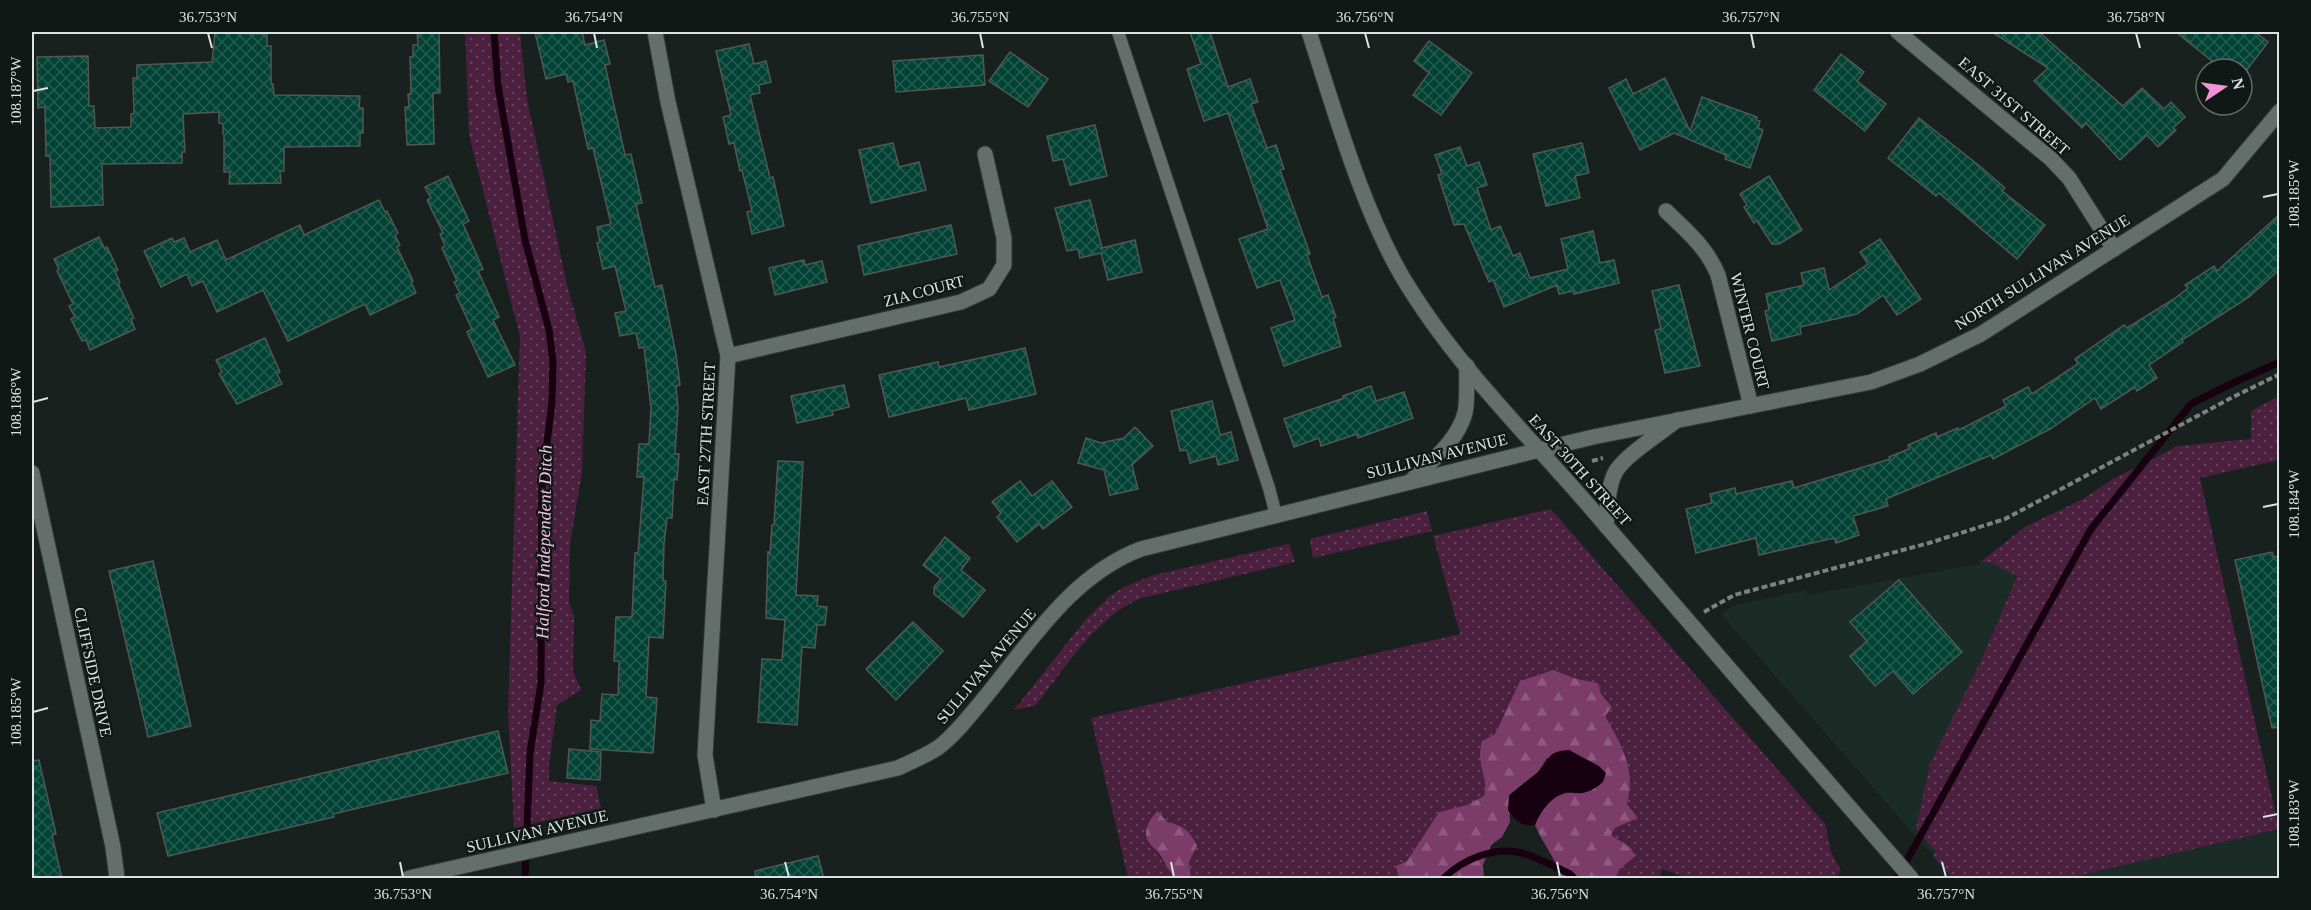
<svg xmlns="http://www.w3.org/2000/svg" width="2311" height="910" font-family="'Times New Roman',serif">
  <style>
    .built { fill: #1b2c27 }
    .grass { fill: url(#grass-dots) }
    .forest { fill: url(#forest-firs) }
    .water { fill: #170010 }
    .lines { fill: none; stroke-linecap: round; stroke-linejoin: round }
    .stream { stroke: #170010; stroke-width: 7 }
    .building { fill: url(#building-cross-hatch); stroke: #4e5855; stroke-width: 1.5 }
    .service-casing { stroke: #343a38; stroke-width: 14 }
    .minor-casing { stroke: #343a38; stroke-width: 17 }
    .secondary-casing { stroke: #343a38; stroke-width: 17 }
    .path { stroke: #7b8380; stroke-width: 4; stroke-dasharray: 6 3; stroke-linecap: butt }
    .service { stroke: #646f6b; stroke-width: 12 }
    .minor { stroke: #646f6b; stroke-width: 15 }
    .secondary { stroke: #646f6b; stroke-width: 15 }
    .ticks { fill: none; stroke: #dce2e0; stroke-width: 2 }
    .labels { text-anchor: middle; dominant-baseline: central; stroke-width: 4.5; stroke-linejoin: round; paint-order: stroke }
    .street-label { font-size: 16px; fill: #dce2e0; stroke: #0f1815 }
    .water-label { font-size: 18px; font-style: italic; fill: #f8bee4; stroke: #0f1815 }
    .neatline { fill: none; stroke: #dce2e0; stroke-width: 2 }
    .ticks-label { font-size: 15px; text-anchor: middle; fill: #dce2e0 }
  </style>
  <defs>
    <pattern id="grass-dots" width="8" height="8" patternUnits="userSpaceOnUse" patternTransform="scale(1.5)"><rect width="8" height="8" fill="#4b203f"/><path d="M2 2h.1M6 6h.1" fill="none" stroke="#64405a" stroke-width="1.8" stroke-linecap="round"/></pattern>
    <pattern id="forest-firs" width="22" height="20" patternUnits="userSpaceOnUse" patternTransform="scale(1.5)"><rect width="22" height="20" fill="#7c3c6a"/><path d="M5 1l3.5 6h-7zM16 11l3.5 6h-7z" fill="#8e587f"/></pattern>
    <pattern id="building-cross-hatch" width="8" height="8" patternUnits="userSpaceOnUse" patternTransform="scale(1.5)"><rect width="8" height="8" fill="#014235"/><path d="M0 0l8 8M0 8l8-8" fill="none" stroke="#255d52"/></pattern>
  </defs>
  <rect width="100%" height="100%" fill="#18211e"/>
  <g class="built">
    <polygon points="1989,562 2017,575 1980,663 1936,852 1933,856 1721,614 1735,605 1806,590 1807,595"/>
    <polygon points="2279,829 2279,878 2068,878 2072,876"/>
  </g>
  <g class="grass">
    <polygon points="465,32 520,32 527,99 567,285 586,352 582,472 570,544 569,602 574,616 573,671 581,690 557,705 549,765 549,781 596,786 601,808 514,828 508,711 520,337 469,135"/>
    <polygon points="2279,396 2279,460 2200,478 2279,829 2068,878 1952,878 1933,856 1936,852 1916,829 1930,764 1980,663 2017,576 1989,562 1979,563 2025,527 2083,499 2113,479 2178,446 2251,439 2251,411"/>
    <path d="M1551 509 1825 824 1831 852 1841 871 1834 878H1685L1686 877 1662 869 1660 878H1615L1619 870 1631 860 1611 835 1615 828 1638 818 1627 804 1628 799 1618 741 1605 716 1606 699 1601 694 1598 683 1577 679 1553 670 1520 681 1495 734 1482 741C1475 766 1489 776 1484 796L1467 805 1439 812 1407 861 1396 866 1399 878H1304L1296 876 1291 878 1217 876 1191 878 1189 862 1197 846 1177 824 1167 822 1163 816 1149 844C1161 854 1165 868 1176 878H1128L1091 718 1460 634 1433 536Z"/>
    <polygon points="1427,511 1432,531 1313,558 1310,539"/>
    <path d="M1289 544 1295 562 1142 598C1097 615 1065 669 1035 706L1014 710 1086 619 1110 596 1124 587 1154 575Z"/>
  </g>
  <g class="forest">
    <path d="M1553 670 1577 679 1598 683 1601 694 1612 707 1605 716C1622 745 1636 770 1627 804L1638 818 1615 828 1611 835 1631 848 1635 856 1619 870 1615 878H1562C1556 859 1543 844 1535 825 1540 812 1553 794 1568 793 1577 792 1583 793 1592 790L1547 758 1538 772 1509 795 1510 822 1502 837 1491 845 1483 865 1484 878H1399L1396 866 1407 861 1439 812 1467 805 1484 796C1489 776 1475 766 1482 741L1495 734 1520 681Z"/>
    <path d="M1158 811 1167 822C1182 824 1191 832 1197 846L1189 862 1191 878 1217 876 1239 878H1176C1168 871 1166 864 1160 855 1157 850 1153 848 1150 844 1141 833 1149 819 1158 811Z"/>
  </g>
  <path class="water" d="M1569 750 1599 766 1606 773 1603 782C1597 787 1590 792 1582 793 1577 794 1572 792 1567 792 1552 794 1540 812 1535 825 1521 827 1516 821 1508 810L1509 796C1518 788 1527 781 1536 774 1551 761 1545 751 1569 750Z"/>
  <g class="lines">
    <g class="stream">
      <polyline points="494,32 498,86 525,240 549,330 553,362 552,402 542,484 541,683 530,753 525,878"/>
      <path d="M1444 878C1463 859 1495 846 1522 853 1538 857 1555 867 1570 874L1574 878"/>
      <polyline points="1897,878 2091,529 2191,404 2235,382 2280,362"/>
    </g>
  </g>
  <g class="building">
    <polygon points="417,32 439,32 440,93 433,93 434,144 407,145 405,107 409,107 408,94 411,94 410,57 413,57 413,45 418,45"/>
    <polygon points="535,32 582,32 585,45 604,40 610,64 605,65 625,155 631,154 642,203 636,204 655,287 662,285 676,354 680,385 676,386 678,408 675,454 679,454 677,480 674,479 672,518 667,518 664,544 663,581 666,581 663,638 649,637 646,697 657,698 653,753 590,749 591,720 600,721 602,694 618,695 619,661 614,661 616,617 632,617 635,553 638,553 644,477 637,477 639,444 649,444 651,408 644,347 639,348 636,333 620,336 615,313 626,311 615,266 603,269 597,243 600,242 597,227 611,224 593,148 588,149 573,81 568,82 566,74 546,79"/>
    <polygon points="1190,32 1210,32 1228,87 1250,79 1258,102 1251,104 1267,148 1276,145 1284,169 1280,170 1310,254 1307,255 1322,297 1328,295 1336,317 1333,318 1341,346 1284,366 1271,328 1295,320 1280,280 1257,288 1239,239 1268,229 1228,113 1204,121 1187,69 1201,64"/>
    <polygon points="1992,32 2039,32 2123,106 2142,88 2164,109 2171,102 2185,117 2173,128 2176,130 2158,147 2147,135 2120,160 2086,123 2082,128 2034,81 2048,68"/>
    <polygon points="2176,32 2255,32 2268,42 2246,71 2243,69 2222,69"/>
    <polygon points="215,33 267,34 267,46 271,46 271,84 273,84 274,95 360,96 359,108 363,108 363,133 360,133 360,146 284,147 284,171 280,171 281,183 229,184 230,172 224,172 224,135 223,134 223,124 219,123 219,112 183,114 185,152 182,152 182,163 102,164 103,205 51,207 50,156 46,156 45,107 38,108 37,57 88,56 89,106 94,106 95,128 131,127 131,114 134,114 133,78 137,78 137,65 212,62"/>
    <polygon points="1429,41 1472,73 1441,115 1413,95 1429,73 1414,61"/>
    <polygon points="749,44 754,64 766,61 771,82 759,85 760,93 750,95 770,178 773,177 784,226 752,234 747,212 752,211 742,170 740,171 734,143 729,144 723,117 731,115 716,51"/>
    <polygon points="1010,52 1048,79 1028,107 989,81"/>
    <polygon points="1841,54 1864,72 1857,81 1886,104 1865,131 1814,90"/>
    <polygon points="983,55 985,85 896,92 893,61"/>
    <polygon points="1665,78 1690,131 1702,97 1757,117 1756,120 1760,121 1758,128 1763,130 1750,168 1725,159 1726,155 1674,133 1640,150 1609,88 1626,79 1633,94"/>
    <polygon points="1919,118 1982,168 2005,188 2002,191 2045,225 2017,259 1939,193 1936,196 1888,158"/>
    <polygon points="1095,125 1107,176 1070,185 1063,159 1053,161 1047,136"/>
    <polygon points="893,143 899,167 919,162 926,190 871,203 859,150"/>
    <polygon points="1582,143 1589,173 1575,176 1580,198 1546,206 1533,154"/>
    <polygon points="1460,147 1467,166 1479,162 1487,185 1477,188 1491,230 1500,226 1513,256 1520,253 1530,278 1568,269 1561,239 1593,231 1600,263 1614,260 1619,283 1574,294 1573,291 1559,294 1557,285 1504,307 1493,280 1489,282 1464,224 1454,225 1438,175 1442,174 1435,155"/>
    <polygon points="448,176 469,221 463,224 483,269 478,271 499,317 493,320 515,365 488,377 467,332 472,329 456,295 460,293 454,282 457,281 442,248 445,246 440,234 443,233 427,200 431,198 425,187"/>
    <polygon points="1769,176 1802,230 1779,244 1772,244 1757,221 1754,223 1744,207 1747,205 1740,194"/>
    <polygon points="379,200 385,212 387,211 398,233 395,235 400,245 397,247 413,281 411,282 416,293 370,315 365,304 288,341 263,290 217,312 203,281 192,286 187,274 161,287 144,251 172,238 174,242 184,238 190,252 217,240 226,260 300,225 304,235"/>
    <polygon points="1090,200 1102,248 1135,240 1142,272 1108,280 1101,253 1080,258 1078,249 1067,251 1055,208"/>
    <polygon points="2280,214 2280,269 2249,297 2182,340 2183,342 2149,365 2157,378 2137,391 2135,387 2101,409 2095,398 2050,429 1993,459 1991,455 1886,499 1888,506 1853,516 1859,535 1836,543 1834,538 1759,555 1756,538 1696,553 1686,509 1712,503 1710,494 1735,488 1736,494 1792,481 1794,488 1890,459 1889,457 1909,449 1908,445 1936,433 1937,437 1958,428 1959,430 2006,406 2003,400 2028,387 2032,394 2078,364 2075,359 2124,325 2127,328 2174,299 2188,288 2185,285 2214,266 2217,271"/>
    <polygon points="951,225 957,254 864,275 858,246"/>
    <polygon points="99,237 105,249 107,247 118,270 115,272 120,282 118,283 134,318 131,319 135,329 90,350 86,340 82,341 71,319 75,317 69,306 73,304 57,271 59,269 54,259"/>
    <polygon points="1880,239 1921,299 1897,315 1883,295 1857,314 1800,327 1801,334 1772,341 1765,311 1769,310 1766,294 1804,285 1801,273 1824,268 1829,290 1868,264 1860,252"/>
    <polygon points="804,260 805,265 822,261 827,282 775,295 769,268"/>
    <polygon points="1679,285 1700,366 1665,373 1655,330 1661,329 1652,291"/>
    <polygon points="265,338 280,372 277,374 282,384 237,404 219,374 222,372 216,360"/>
    <polygon points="1025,348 1036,394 969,410 966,398 889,417 879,375 938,362 939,367"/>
    <polygon points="844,385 849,407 832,411 833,415 797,423 791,396"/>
    <polygon points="1371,386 1376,401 1404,392 1413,418 1358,438 1357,434 1321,446 1319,438 1294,447 1284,419 1344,398 1343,396"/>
    <polygon points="1212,401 1220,435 1231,432 1238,460 1218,465 1216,456 1190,463 1187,450 1180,451 1171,411"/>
    <polygon points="1135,427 1153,446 1132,465 1138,489 1110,495 1104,470 1078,463 1086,438 1101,443 1124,438"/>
    <polygon points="778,461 803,462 796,595 818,596 817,606 827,607 825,625 817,625 815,648 802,647 797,725 758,722 762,659 782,660 785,620 766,618 768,552 770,553 772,525 774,525"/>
    <polygon points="1020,481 1032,496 1052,481 1072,507 1043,529 1039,524 1017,542 997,517 1001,513 992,502"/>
    <polygon points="945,537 970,558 961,570 985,590 963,617 934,594 934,587 941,579 923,565"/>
    <polygon points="2272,552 2274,557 2280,556 2280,727 2272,728 2235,560"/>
    <polygon points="153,561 191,726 148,737 109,571"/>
    <polygon points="1899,580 1962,652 1913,694 1893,671 1875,686 1850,656 1867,641 1850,622"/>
    <polygon points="913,622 943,651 896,700 866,669"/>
    <polygon points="498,731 508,773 333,814 334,817 168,856 157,813"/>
    <polygon points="569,749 601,752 600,780 567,778"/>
    <polygon points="39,760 56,834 52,835 62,879 32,879 32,761"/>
    <polygon points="818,856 824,879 756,879 755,871"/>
  </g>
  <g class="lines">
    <g class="service-casing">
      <polyline id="service" points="1118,32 1269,488 1276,515"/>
    </g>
    <g class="minor-casing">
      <g id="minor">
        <polyline points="655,32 668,102 728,356 705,755 714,810"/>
        <polyline points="1898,32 2051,159 2069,178 2114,249"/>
        <path d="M1666 211C1687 231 1707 248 1718 275L1751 406"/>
        <polyline points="728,356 961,302 989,289 1004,265 1004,238 985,154"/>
        <polyline points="1539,450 1593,437 1871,382 1920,364 1981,334 2223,179 2280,111"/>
        <polyline points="32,473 113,847 117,878"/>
      </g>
    </g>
    <g class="secondary-casing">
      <g id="secondary">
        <path d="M1309 32C1335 111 1361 206 1403 278 1454 363 1525 432 1590 507 1696 631 1804 755 1911 878"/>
        <path d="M1411 481C1431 461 1457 442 1465 413 1468 398 1466 381 1467 366"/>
        <path d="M1606 526C1608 509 1607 487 1616 471 1628 453 1660 434 1677 420"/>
        <path d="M409 878 898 768C912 761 926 756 939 747 956 734 972 713 986 696 1031 641 1072 575 1141 549L1539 450"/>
      </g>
    </g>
    <g class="path">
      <polyline points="1592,461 1603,458"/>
      <polyline points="1704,612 1734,595 1929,543 2005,519 2231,398 2280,374"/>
    </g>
    <use href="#service" class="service"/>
    <use href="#minor" class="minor"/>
    <use href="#secondary" class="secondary"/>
  </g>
  <path class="ticks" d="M208 33 212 48M594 33 597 48M980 33 983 48M1365 33 1369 48M1751 33 1754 48M2136 33 2140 48M33 91 48 88M2263 197 2278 194M33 402 48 398M2263 507 2278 504M33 712 48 708M2263 817 2278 814M400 862 403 877M785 862 789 877M1171 862 1174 877M1557 862 1560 877M1942 862 1946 877"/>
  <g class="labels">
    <g class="street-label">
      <text transform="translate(2014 106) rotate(41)">EAST 31ST STREET</text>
      <text transform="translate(2042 272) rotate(-32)">NORTH SULLIVAN AVENUE</text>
      <text transform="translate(924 291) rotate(-15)">ZIA COURT</text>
      <text transform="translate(1750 331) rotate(76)">WINTER COURT</text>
      <text transform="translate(706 434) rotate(-87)">EAST 27TH STREET</text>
      <text transform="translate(1437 456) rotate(-14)">SULLIVAN AVENUE</text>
      <text transform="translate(1580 470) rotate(48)">EAST 30TH STREET</text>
      <text transform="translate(986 666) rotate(-50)">SULLIVAN AVENUE</text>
      <text transform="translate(93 672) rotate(78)">CLIFFSIDE DRIVE</text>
      <text transform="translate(537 831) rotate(-13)">SULLIVAN AVENUE</text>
    </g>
    <g class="water-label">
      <text transform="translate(544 542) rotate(-89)">Halford Independent Ditch</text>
    </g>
  </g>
  <rect width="2311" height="910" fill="none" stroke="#0f1815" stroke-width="66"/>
  <g transform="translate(2224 87) rotate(77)"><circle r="28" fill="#0f1815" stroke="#616966" stroke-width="1.5"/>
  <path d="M0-4.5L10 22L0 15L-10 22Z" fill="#f391d5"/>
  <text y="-9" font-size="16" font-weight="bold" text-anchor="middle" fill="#dce2e0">N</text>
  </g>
  <rect x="33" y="33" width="2245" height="844" class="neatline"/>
  <g class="ticks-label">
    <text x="208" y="22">36.753°N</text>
    <text x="594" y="22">36.754°N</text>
    <text x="980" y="22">36.755°N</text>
    <text x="1365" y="22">36.756°N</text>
    <text x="1751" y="22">36.757°N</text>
    <text x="2136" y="22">36.758°N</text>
    <text transform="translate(16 91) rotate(-90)" y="5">108.187°W</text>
    <text transform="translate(2294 194) rotate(-90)" y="5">108.185°W</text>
    <text transform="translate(16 402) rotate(-90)" y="5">108.186°W</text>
    <text transform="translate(2294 504) rotate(-90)" y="5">108.184°W</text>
    <text transform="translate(16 712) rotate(-90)" y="5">108.185°W</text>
    <text transform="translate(2294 814) rotate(-90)" y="5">108.183°W</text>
    <text x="403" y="899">36.753°N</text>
    <text x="789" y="899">36.754°N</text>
    <text x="1174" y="899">36.755°N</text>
    <text x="1560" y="899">36.756°N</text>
    <text x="1946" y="899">36.757°N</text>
  </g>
</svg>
